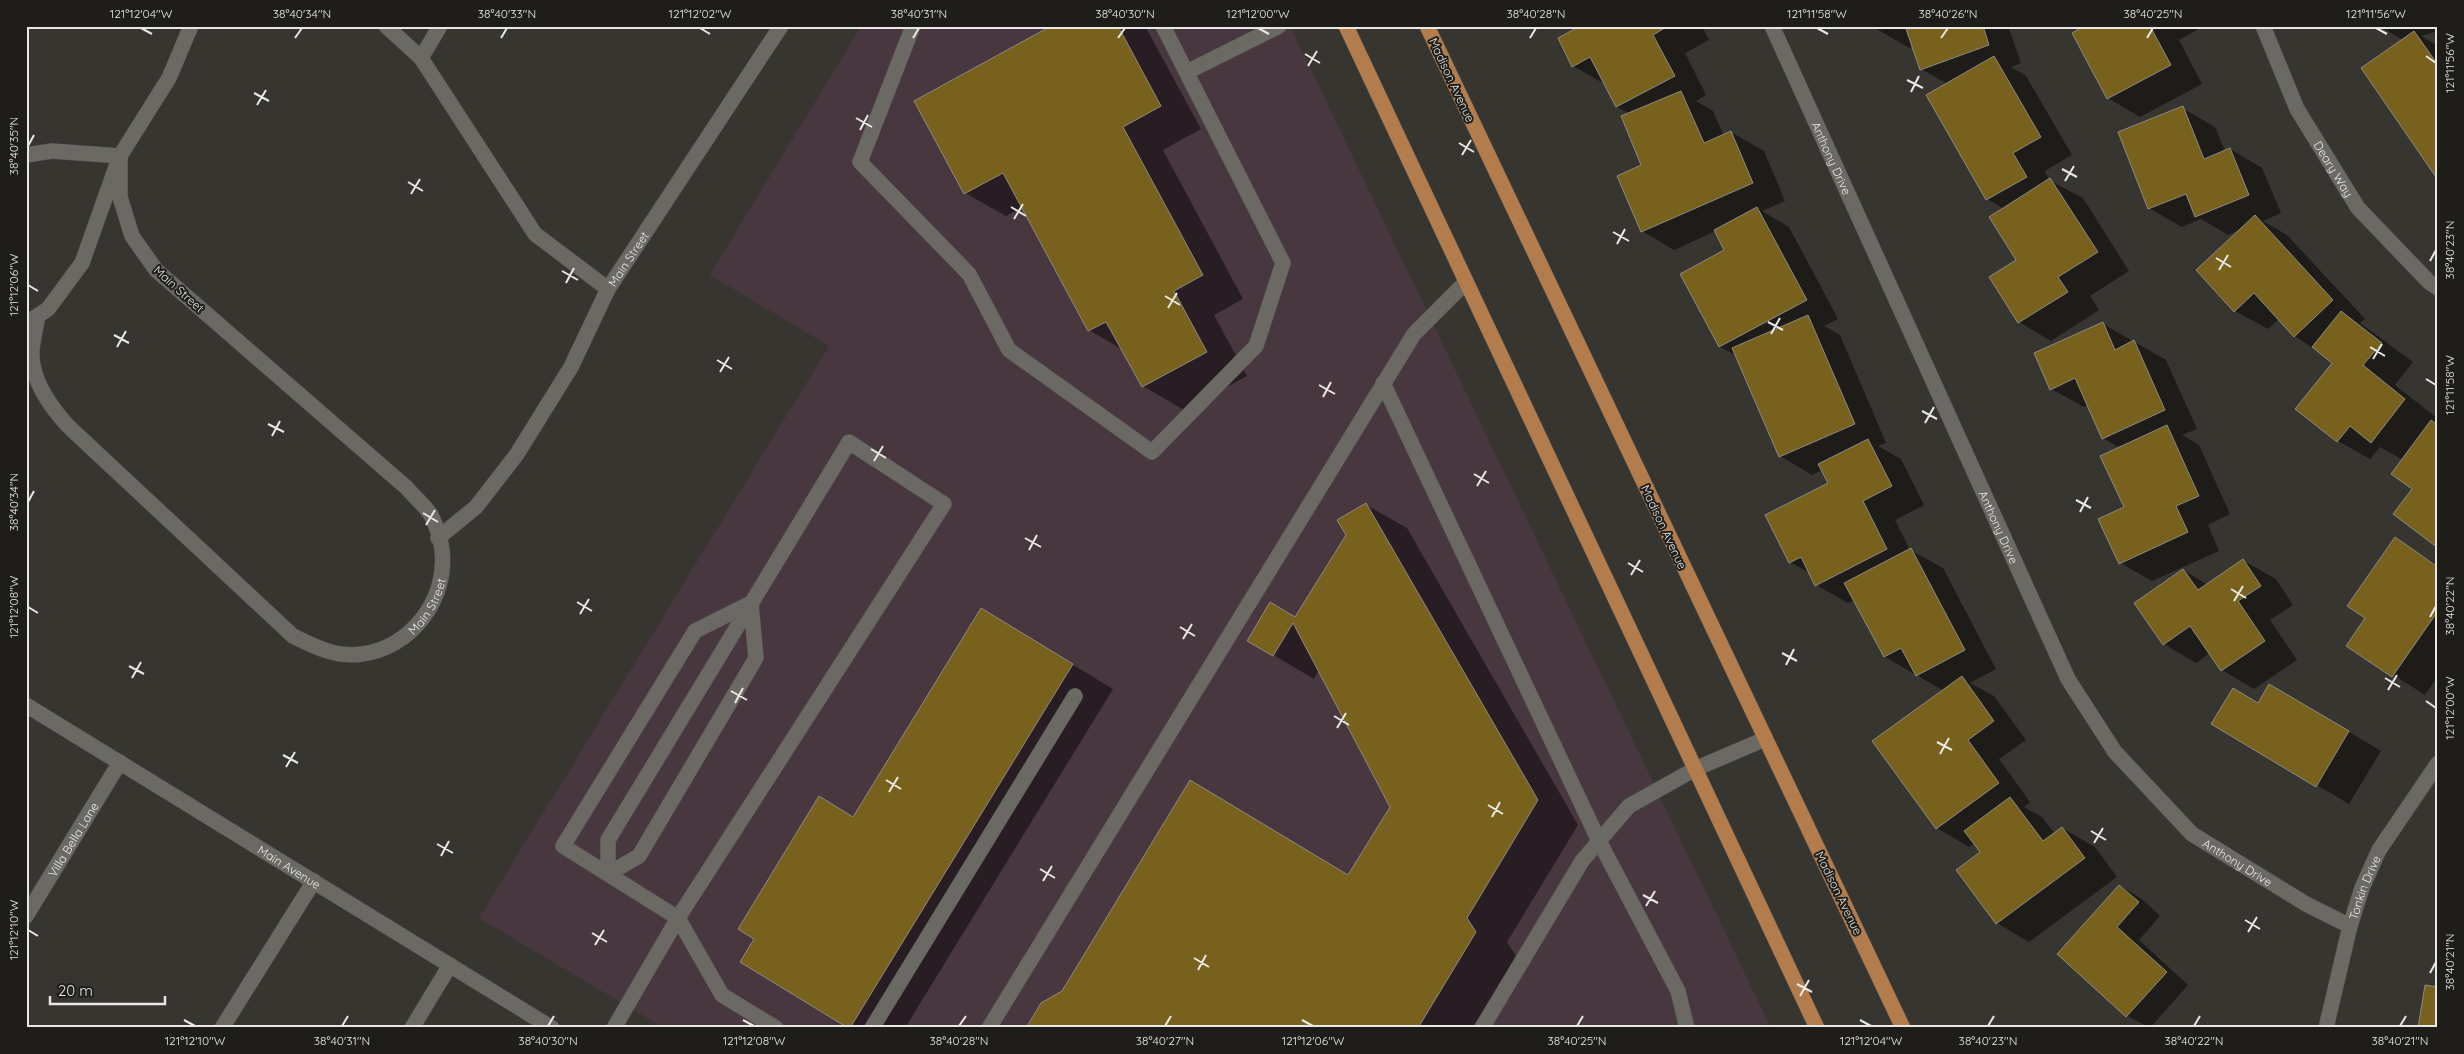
<svg xmlns="http://www.w3.org/2000/svg" width="2464" height="1054" font-family="Quicksand,sans-serif">
  <style>
    .commercial { fill: #493740 }
    .shadow { fill: #0007 }
    .building { fill: #77611d; stroke: #8c8a84 }
    .lines { fill: none; stroke-linecap: round; stroke-linejoin: round }
    .lane-casing { stroke: #53524d; stroke-width: 16 }
    .street-casing { stroke: #53524d; stroke-width: 16 }
    .secondary-casing { stroke: #53524d; stroke-width: 16 }
    .primary-casing { stroke: #53524d; stroke-width: 16 }
    .lane { stroke: #6b6963; stroke-width: 15 }
    .street { stroke: #6b6963; stroke-width: 15 }
    .secondary { stroke: #6b6963; stroke-width: 15 }
    .primary { stroke: #b27c4d; stroke-width: 15 }
    .ticks { fill: none; stroke: #e9e8e4; stroke-width: 2 }
    .labels { text-anchor: middle; dominant-baseline: central; stroke-width: 4; stroke-linejoin: round; paint-order: stroke }
    .street-label { font-size: 12px; fill: #e9e8e4; stroke: #1e1d1a }
    .neatline { fill: none; stroke: #e9e8e4; stroke-width: 2 }
    .ticks-label { font-size: 12px; text-anchor: middle; fill: #e9e8e4 }
  </style>
  <rect width="100%" height="100%" fill="#373530"/>
  <polygon class="commercial" points="861,26 1290,26 1771,1028 664,1028 479,918 829,346 710,275"/>
  <g class="shadow">
    <polygon points="1053,26 1145,26 1201,129 1163,150 1243,299 1214,315 1247,376 1184,410 1143,386 1123,350 1089,330 1023,207 1006,216 965,193"/>
    <polygon points="1582,26 1702,26 1709,40 1685,53 1706,95 1696,101 1713,111 1724,136 1731,132 1764,151 1785,201 1762,211 1789,227 1838,319 1824,326 1840,335 1886,443 1878,446 1901,459 1924,505 1895,520 1910,550 1943,568 1996,669 1970,683 1994,696 2026,740 1999,759 2030,802 2024,807 2042,817 2055,834 2062,828 2095,847 2117,877 2029,942 1997,923 1957,870 1982,852 1975,843 1969,847 1937,828 1944,691 1885,657 1855,600 1848,603 1816,585 1810,573 1790,562 1830,484 1823,470 1812,475 1780,456 1737,356 1720,347 1682,275 1726,250 1716,231 1674,250 1642,231 1643,166 1630,114 1617,107 1605,84 1573,66"/>
    <polygon points="1876,26 2008,26 2021,63 2011,67 2026,76 2072,155 2045,171 2049,180 2083,198 2129,271 2090,296 2099,310 2051,341 2019,322 1991,277 2018,260 2004,209 1987,199 1948,84 1921,69 1913,46 1909,48 1877,29"/>
    <polygon points="2087,26 2204,26 2179,40 2202,84 2140,117 2108,98"/>
    <polygon points="2380,26 2438,26 2438,31 2421,36 2438,46 2438,178 2403,40"/>
    <polygon points="2182,108 2215,127 2225,151 2230,149 2262,168 2281,213 2263,221 2287,235 2365,319 2360,323 2413,362 2395,385 2437,418 2433,423 2414,489 2403,460 2380,447 2370,459 2338,441 2333,362 2295,336 2279,319 2268,329 2235,311 2240,230 2228,235 2201,219 2182,227 2149,208"/>
    <polygon points="2103,324 2166,360 2197,429 2182,435 2199,445 2230,514 2208,525 2219,551 2152,581 2120,563 2125,508 2120,448 2103,438 2089,405 2084,407 2051,389"/>
    <polygon points="1366,505 1407,528 1578,825 1507,942 1516,956 1472,1028 1028,1028 1063,992 1191,781 1349,876 1392,807 1319,670 1314,679 1248,640 1296,618"/>
    <polygon points="2395,539 2438,565 2438,676 2425,695 2348,646 2367,618"/>
    <polygon points="2244,561 2276,579 2293,605 2270,620 2297,660 2254,689 2222,670 2210,653 2196,663 2164,644 2183,570 2208,585"/>
    <polygon points="981,609 1113,689 905,1028 850,1028 755,939 853,818"/>
    <polygon points="2302,704 2381,751 2349,804 2213,724 2259,705"/>
    <polygon points="2120,886 2142,899 2160,916 2139,940 2188,985 2150,1028 2127,1016 2059,954"/>
  </g>
  <g class="building">
    <polygon points="1051,26 1118,26 1161,106 1123,127 1203,275 1174,291 1207,352 1142,387 1106,322 1088,331 1003,173 964,194 914,101"/>
    <polygon points="1580,26 1668,26 1653,35 1675,76 1616,107 1590,57 1572,67 1558,38"/>
    <polygon points="1905,26 1983,26 1989,45 1920,70"/>
    <polygon points="2084,26 2150,26 2171,65 2107,99 2072,33"/>
    <polygon points="2414,31 2438,65 2438,180 2361,68"/>
    <polygon points="1994,56 2041,137 2013,153 2027,177 1986,200 1926,95"/>
    <polygon points="1681,91 1704,143 1731,131 1753,183 1641,232 1617,176 1641,165 1621,116"/>
    <polygon points="2183,106 2204,159 2230,148 2249,195 2195,217 2186,194 2148,209 2118,132"/>
    <polygon points="2050,178 2098,252 2058,277 2068,292 2018,323 1989,277 2016,260 1989,217"/>
    <polygon points="1757,207 1807,300 1719,347 1680,274 1724,250 1714,230"/>
    <polygon points="2255,215 2333,300 2294,337 2254,293 2234,312 2196,270"/>
    <polygon points="2341,311 2382,343 2363,365 2405,399 2371,443 2350,426 2337,442 2295,409 2332,363 2312,347"/>
    <polygon points="1808,315 1855,424 1779,457 1732,348"/>
    <polygon points="2103,322 2115,350 2134,340 2165,410 2102,439 2075,378 2050,390 2034,353"/>
    <polygon points="2431,420 2438,425 2438,548 2393,514 2412,489 2391,474"/>
    <polygon points="2167,425 2199,496 2176,506 2188,532 2119,564 2098,519 2124,507 2100,456"/>
    <polygon points="1868,439 1892,486 1863,501 1887,549 1815,586 1801,557 1789,563 1765,515 1828,483 1818,464"/>
    <polygon points="1366,503 1538,800 1467,918 1476,932 1418,1028 1026,1028 1041,1003 1062,991 1190,780 1348,875 1390,807 1293,623 1273,656 1247,641 1270,602 1295,617 1346,535 1337,520"/>
    <polygon points="2395,537 2438,567 2438,611 2392,677 2346,646 2365,618 2347,606"/>
    <polygon points="1911,548 1965,650 1916,676 1901,648 1884,657 1844,583"/>
    <polygon points="2243,559 2261,586 2238,601 2265,641 2221,671 2190,626 2163,645 2134,603 2183,569 2198,590"/>
    <polygon points="981,608 1073,664 850,1028 848,1028 740,962 754,939 738,929 819,796 853,817"/>
    <polygon points="1962,676 1994,721 1968,740 1999,783 1936,829 1872,741"/>
    <polygon points="2269,684 2349,731 2316,787 2211,724 2233,688 2258,703"/>
    <polygon points="2010,797 2043,841 2062,827 2085,858 1996,924 1956,870 1980,852 1964,831"/>
    <polygon points="2119,885 2139,902 2117,927 2167,972 2126,1017 2057,954"/>
    <polygon points="2425,985 2438,987 2438,1028 2418,1028"/>
  </g>
  <g class="lines">
    <g class="lane-casing">
      <g id="lane">
        <polyline points="386,26 421,58 535,234 608,289"/>
        <polyline points="913,26 860,162 969,274 1009,350 1152,452 1256,346 1283,263 1163,26"/>
        <polyline points="421,58 440,26"/>
        <polyline points="1187,72 1279,26"/>
        <polyline points="26,155 52,151 120,156 169,78 191,26"/>
        <path id="s1" d="M38 316C36 327 33 339 32 350 30 379 50 406 68 426L293 636C315 647 337 658 362 654 411 648 448 599 442 550 441 540 436 526 432 517 427 507 414 497 407 488L156 270 132 236 120 197V156"/>
        <polyline points="31,320 48,309 82,263 116,167"/>
        <polyline points="1383,383 1599,841 1678,991 1687,1028"/>
        <path id="s2" d="M438 538 476 507 517 454 571 367 608 289 781 26"/>
        <polyline points="608,874 608,840 849,442 944,504 678,918 722,995 776,1028"/>
        <polyline points="608,874 639,856 756,658 751,603"/>
        <polyline points="222,1028 314,881"/>
        <polyline points="614,1028 678,918 563,846 695,631 751,603"/>
        <polyline points="872,1028 1075,696"/>
        <polyline points="989,1028 1414,334 1466,282"/>
        <polyline points="1482,1028 1582,861 1629,806 1695,769 1765,739"/>
      </g>
    </g>
    <g class="street-casing">
      <g id="street">
        <path id="s3" d="M1772 26 2068 679 2115 752 2192 834 2306 904 2350 926"/>
        <path id="s4" d="M2263 26 2297 109 2358 208 2429 282 2438 288"/>
        <path id="s5" d="M26 916 120 762"/>
        <polyline points="412,1028 450,965"/>
        <path id="s6" d="M2326 1028 2350 926 2362 888 2379 850 2438 763"/>
      </g>
    </g>
    <g class="secondary-casing">
      <g id="secondary">
        <path id="s7" d="M26 705 552 1028"/>
      </g>
    </g>
    <g class="primary-casing">
      <g id="primary">
        <polyline points="1346,26 1817,1028"/>
        <polyline points="1427,26 1903,1028"/>
      </g>
    </g>
    <use href="#lane" class="lane"/>
    <use href="#street" class="street"/>
    <use href="#secondary" class="secondary"/>
    <use href="#primary" class="primary"/>
  </g>
  <path class="ticks" d="M141 28 152 34M700 28 710 34M1258 28 1269 34M1817 28 1828 34M2376 28 2387 34M295 38 302 28M501 38 507 28M913 38 919 28M1118 38 1125 28M1530 38 1536 28M1941 38 1948 28M2147 38 2153 28M1305 54 1320 63M2426 56 2436 63M1308 66 1317 51M1907 80 1923 88M1911 92 1919 76M254 93 269 101M257 105 266 90M856 118 872 127M860 130 868 115M1459 143 1474 152M28 146 34 135M1462 155 1471 140M2062 169 2077 177M2065 181 2074 166M408 182 423 191M411 194 420 179M1011 207 1026 216M1014 219 1023 204M1613 232 1629 241M1617 244 1625 229M2216 258 2231 267M2430 261 2436 250M2219 270 2228 255M562 271 578 280M566 283 574 268M28 285 38 291M1165 296 1180 305M1168 308 1177 293M1768 322 1783 330M1771 334 1780 318M114 335 129 343M117 347 126 331M2370 347 2385 356M2373 359 2382 344M717 360 732 369M720 372 729 357M2426 379 2436 385M1319 385 1335 394M1323 397 1331 382M1922 411 1937 419M1925 423 1934 407M268 424 284 432M272 436 280 421M871 449 886 458M874 461 883 446M1474 474 1489 483M1477 486 1486 471M2076 500 2091 508M28 502 34 491M2080 512 2088 497M423 513 438 522M426 525 435 510M1025 538 1041 547M1029 550 1037 535M1628 563 1643 572M1631 575 1640 560M2231 589 2246 598M2234 601 2243 586M577 602 592 611M28 607 38 613M580 614 589 599M2430 617 2436 606M1180 627 1195 636M1183 639 1192 624M1782 653 1797 661M1786 665 1794 649M129 666 144 674M132 678 141 662M2385 678 2400 687M2388 690 2397 675M731 691 747 700M2426 701 2436 708M735 703 743 688M1334 716 1349 725M1337 728 1346 713M1937 742 1952 750M1940 754 1949 738M283 755 298 763M286 767 295 752M886 780 901 789M889 792 898 777M1488 805 1503 814M1492 817 1500 802M2091 831 2106 840M2094 843 2103 828M437 844 453 853M441 856 449 841M1040 869 1055 878M1043 881 1052 866M1643 895 1658 903M1646 906 1655 891M2245 920 2260 929M28 930 38 936M2248 932 2257 917M592 933 607 942M595 945 604 930M1194 958 1209 967M1198 970 1206 955M2430 973 2436 962M1797 984 1812 992M1800 996 1809 980M184 1020 195 1026M743 1020 754 1026M1302 1020 1313 1026M1860 1020 1871 1026M342 1026 348 1016M548 1026 554 1016M959 1026 966 1016M1165 1026 1171 1016M1577 1026 1583 1016M1988 1026 1994 1016M2194 1026 2200 1016M2400 1026 2406 1016"/>
  <g class="labels">
    <g class="street-label">
      <text transform="translate(1452 80) rotate(65)">Madison Avenue</text>
      <text stroke="none"><textPath href="#s3" startOffset="145">Anthony Drive</textPath></text>
      <text stroke="none"><textPath href="#s4" startOffset="160">Deary Way</textPath></text>
      <text stroke="none"><textPath href="#s2" startOffset="341">Main Street</textPath></text>
      <text transform="translate(179 289) rotate(42)">Main Street</text>
      <text transform="translate(1664 527) rotate(65)">Madison Avenue</text>
      <text stroke="none"><textPath href="#s3" startOffset="550">Anthony Drive</textPath></text>
      <text stroke="none"><textPath href="#s1" startOffset="586">Main Street</textPath></text>
      <text stroke="none"><textPath href="#s5" startOffset="90">Villa Bella Lane</textPath></text>
      <text stroke="none"><textPath href="#s3" startOffset="970">Anthony Drive</textPath></text>
      <text stroke="none"><textPath href="#s7" startOffset="309">Main Avenue</textPath></text>
      <text stroke="none"><textPath href="#s6" startOffset="146">Tonkin Drive</textPath></text>
      <text transform="translate(1839 893) rotate(64)">Madison Avenue</text>
    </g>
  </g>
  <rect width="2464" height="1054" fill="none" stroke="#1e1d1a" stroke-width="55"/>
  <path d="M50 996v8h115v-8" fill="none" stroke="#e9e8e4" stroke-width="2.5"/>
  <text x="58" y="996" font-size="15" fill="#e9e8e4" stroke="#1e1d1a" stroke-width="4" paint-order="stroke">20 m</text>
  <rect x="28" y="28" width="2408" height="998" class="neatline"/>
  <g class="ticks-label">
    <text x="141" y="18">121°12'04"W</text>
    <text x="302" y="18">38°40'34"N</text>
    <text x="507" y="18">38°40'33"N</text>
    <text x="700" y="18">121°12'02"W</text>
    <text x="919" y="18">38°40'31"N</text>
    <text x="1125" y="18">38°40'30"N</text>
    <text x="1258" y="18">121°12'00"W</text>
    <text x="1536" y="18">38°40'28"N</text>
    <text x="1817" y="18">121°11'58"W</text>
    <text x="1948" y="18">38°40'26"N</text>
    <text x="2153" y="18">38°40'25"N</text>
    <text x="2376" y="18">121°11'56"W</text>
    <text transform="translate(2450 63) rotate(-90)" y="4">121°11'56"W</text>
    <text transform="translate(14 146) rotate(-90)" y="4">38°40'35"N</text>
    <text transform="translate(2450 250) rotate(-90)" y="4">38°40'23"N</text>
    <text transform="translate(14 285) rotate(-90)" y="4">121°12'06"W</text>
    <text transform="translate(2450 385) rotate(-90)" y="4">121°11'58"W</text>
    <text transform="translate(14 502) rotate(-90)" y="4">38°40'34"N</text>
    <text transform="translate(2450 606) rotate(-90)" y="4">38°40'22"N</text>
    <text transform="translate(14 607) rotate(-90)" y="4">121°12'08"W</text>
    <text transform="translate(2450 708) rotate(-90)" y="4">121°12'00"W</text>
    <text transform="translate(14 930) rotate(-90)" y="4">121°12'10"W</text>
    <text transform="translate(2450 962) rotate(-90)" y="4">38°40'21"N</text>
    <text x="195" y="1045">121°12'10"W</text>
    <text x="342" y="1045">38°40'31"N</text>
    <text x="548" y="1045">38°40'30"N</text>
    <text x="754" y="1045">121°12'08"W</text>
    <text x="959" y="1045">38°40'28"N</text>
    <text x="1165" y="1045">38°40'27"N</text>
    <text x="1313" y="1045">121°12'06"W</text>
    <text x="1577" y="1045">38°40'25"N</text>
    <text x="1871" y="1045">121°12'04"W</text>
    <text x="1988" y="1045">38°40'23"N</text>
    <text x="2194" y="1045">38°40'22"N</text>
    <text x="2400" y="1045">38°40'21"N</text>
  </g>
</svg>
